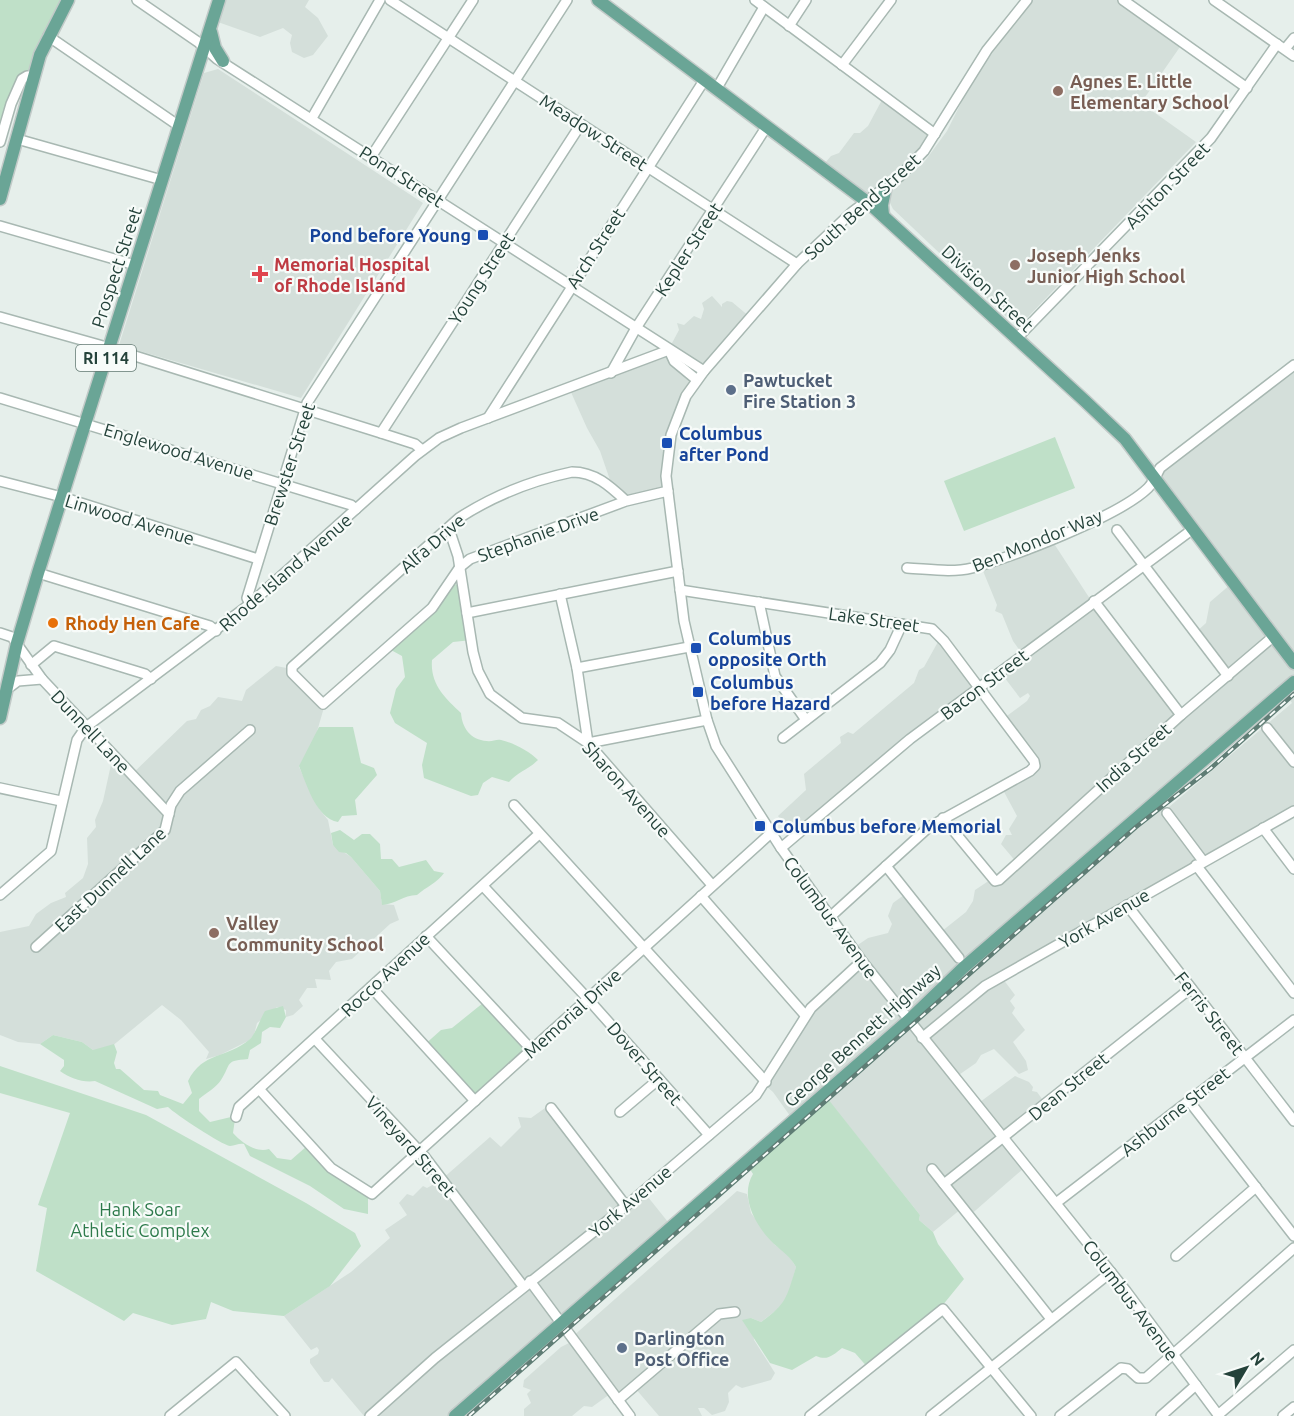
<svg xmlns="http://www.w3.org/2000/svg" width="1294" height="1416" font-family="Ubuntu,sans-serif">
  <style>
    .built { fill: #d4dfda; fill-rule: evenodd }
    .green { fill: #bfe0c8 }
    .lines { fill: none; stroke-linecap: round; stroke-linejoin: round }
    .minor-casing { stroke: #a8b8b2; stroke-width: 12 }
    .major-casing { stroke: #c2cac8; stroke-width: 15 }
    .minor { stroke: #fff; stroke-width: 9 }
    .major { stroke: #6aa596; stroke-width: 12 }
    .rail-casing { stroke: #5f7d75; stroke-width: 4.5 }
    .rail { stroke: #f7fbf9; stroke-width: 2; stroke-dasharray: 7; stroke-linecap: butt }
    .education-dot { fill: #8d6e63; stroke: #f7fbf9; stroke-width: 2 }
    .transit-dot { fill: #1a4fb4; stroke: #f7fbf9; stroke-width: 2 }
    .health-dot { fill: #e0444e; stroke: #f7fbf9; stroke-width: 2 }
    .service-dot { fill: #5c6f8a; stroke: #f7fbf9; stroke-width: 2 }
    .food-dot { fill: #e8710a; stroke: #f7fbf9; stroke-width: 2 }
    .labels { text-anchor: middle; dominant-baseline: central; stroke-width: 4.5; stroke-linejoin: round; paint-order: stroke }
    .shield { fill: #f7fbf9; stroke: #637a73; stroke-width: 1.5 }
    .shield-label { font-size: 16px; font-weight: bold; fill: #24423a }
    .education-label { font-size: 18px; font-weight: bold; fill: #785e54; stroke: #f7fbf9; text-anchor: start }
    .street-label { font-size: 18px; fill: #24423a; stroke: #f7fbf9 }
    .transit-label { font-size: 18px; font-weight: bold; fill: #164399; stroke: #f7fbf9; text-anchor: start }
    .health-label { font-size: 18px; font-weight: bold; fill: #be3a42; stroke: #f7fbf9; text-anchor: start }
    .service-label { font-size: 18px; font-weight: bold; fill: #4e5e75; stroke: #f7fbf9; text-anchor: start }
    .food-label { font-size: 18px; font-weight: bold; fill: #c56008; stroke: #f7fbf9; text-anchor: start }
    .park-label { font-size: 18px; fill: #2d7a4b; stroke: #f7fbf9 }
  </style>
  <rect width="100%" height="100%" fill="#e6efeb"/>
  <g class="built">
    <polygon points="219,0 309,0 305,7 318,18 328,36 313,55 304,58 292,52 290,43 292,35 283,28 260,37 215,21"/>
    <polygon points="1032,0 1118,0 1182,44 1141,103 1196,142 1025,320 1017,322 1010,320 893,209 888,199 890,193 925,161 947,131 973,79"/>
    <polygon points="218,69 423,203 301,398 119,345 204,73"/>
    <polygon points="883,98 935,135 924,150 864,203 820,169 831,156 839,153 854,133 860,133 868,126"/>
    <polygon points="712,296 722,307 722,304 727,301 732,302 750,317 680,409 667,487 627,500 610,480 600,451 587,428 570,390 664,358 679,330 677,323 684,325 694,316 701,319 704,309 702,303"/>
    <path d="M1294 367V812L1003 979 1015 995 1010 1001 1015 1008 1012 1013 1025 1030 1013 1042 1026 1061 1028 1070 1019 1074 994 1049 981 1055 976 1063 953 1079 976 1105 1015 1076 1029 1082 1033 1087 1032 1091 1037 1092 1045 1103 1002 1139 1023 1169 968 1217 961 1209 933 1232 919 1220 920 1215 824 1095 793 1120 773 1092 766 1086 804 1019 861 963 852 949 868 938 888 933 892 924 888 916 893 903 904 895 937 935 966 912 973 901 975 890 990 880 995 882 1017 863 1001 844 1006 835H1012L1009 829 1017 816 1003 790 1034 767 1000 721 1027 701 1030 696 1028 693 1020 698 1001 673 1023 655 1013 641 1002 614 995 611 997 605 981 566 1051 539 1094 605 1181 717 1226 677 1195 633 1206 623 1210 602 1231 584 1150 478ZM1284 692 1292 703 1163 812 1156 803Z"/>
    <polygon points="939,640 976,690 794,838 778,816 806,790 804,774 841,743 840,737 848,732 853,734 914,683 919,670 924,667"/>
    <polygon points="276,666 292,669 325,704 316,735 299,767 320,810 328,820 333,845 351,857 380,891 382,904 394,905 399,920 390,924 352,959 336,962 329,971 331,980 315,979 317,988 307,988 299,1000 303,1006 293,1015 286,1017 286,1010 277,1007 257,1023 254,1035 248,1041 220,1055 206,1059 209,1052 181,1020 162,1005 111,1047 102,1050 93,1050 82,1042 53,1035 40,1044 18,1042 0,1035 0,932 29,926 36,914 51,903 66,897 65,893 83,878 88,864 87,838 96,827 95,820 103,801 112,760 130,776 187,721 196,719 201,710 210,706 218,697 242,701 246,690"/>
    <polygon points="545,1108 551,1109 625,1205 644,1192 672,1227 461,1416 364,1416 332,1378 329,1382 324,1382 310,1363 310,1359 318,1354 319,1350 317,1347 311,1350 284,1316 351,1272 390,1238 385,1230 407,1215 399,1203 407,1194 413,1196 423,1186 427,1188 441,1180 490,1137 501,1147 521,1127 518,1117 531,1118"/>
    <polygon points="737,1191 747,1194 751,1213 775,1245 787,1253 796,1267 788,1297 783,1305 761,1322 751,1318 754,1340 775,1373 771,1380 742,1388 736,1385 728,1393 729,1402 725,1411 712,1415 704,1408 698,1408 702,1416 659,1416 635,1388 618,1401 610,1394 592,1407 584,1406 572,1416 524,1416 524,1409 531,1403 527,1394 531,1390 523,1387 524,1380 561,1347 571,1342 571,1338"/>
  </g>
  <g class="green">
    <polygon points="0,0 66,0 38,62 24,74 0,135"/>
    <polygon points="1055,437 1075,488 964,531 944,481"/>
    <path d="M452 583 462 587 472 640 453 642 432 660C430 684 445 698 461 713 462 727 470 740 487 741 492 742 496 739 501 740 514 743 529 751 538 760 529 769 518 772 509 782L492 777 483 783 478 795 471 796 424 778 422 765 427 743 395 723 390 713 396 689 405 677 402 656 391 650Z"/>
    <path d="M319 727H353L361 763 374 768 377 775 355 800 357 815 342 816 338 822C316 818 307 785 299 766Z"/>
    <path d="M340 830 354 840 362 834H370L380 844 381 859H392L399 867 426 860 434 871 444 873C437 883 426 887 417 895 403 895 396 904 382 905L380 891 351 857 346 853 339 852 333 845 331 833Z"/>
    <polygon points="483,1003 529,1053 471,1104 422,1047 441,1030 452,1028"/>
    <path d="M283 1006 286 1017 280 1028 270 1027 262 1032 261 1043 250 1050 248 1059C224 1061 232 1063 221 1080 217 1087 206 1093 199 1099V1111L210 1122 231 1117 235 1119 233 1133C242 1143 256 1153 269 1149L277 1158 291 1160 307 1146 335 1176 368 1194V1214L344 1209 310 1186 250 1156 244 1144C239 1143 235 1146 230 1146 222 1145 175 1114 168 1107L157 1109 95 1081C83 1083 70 1078 60 1071L64 1066V1060L40 1044 53 1035 82 1042 93 1050 114 1044 117 1052 114 1063 116 1069H120L144 1090 158 1091 160 1095 183 1104 192 1093 188 1081C203 1051 227 1059 250 1039 256 1033 260 1019 265 1011Z"/>
    <polygon points="0,1066 146,1115 306,1203 355,1233 361,1246 330,1286 284,1316 233,1311 211,1302 206,1319 172,1325 133,1313 124,1321 36,1271 47,1208 38,1205 70,1113 0,1093"/>
    <path d="M824 1094 920 1215 919 1220 933 1232 938 1244 964 1279 933 1317 869 1369 855 1353 842 1348C833 1355 828 1361 816 1356L792 1370 770 1363 742 1320 751 1318 761 1322C787 1304 787 1296 796 1267 790 1256 783 1252 774 1244 756 1227 739 1197 753 1174L746 1163Z"/>
  </g>
  <g class="lines">
    <g class="minor-casing">
      <g id="minor">
        <polyline points="137,0 198,42 217,59 704,371"/>
        <polyline points="390,0 797,264"/>
        <polyline points="755,0 935,134"/>
        <polyline points="1027,0 987,50 924,151 899,177 852,212 797,264 704,371 686,396 671,435 666,476 684,621 707,720 716,746 781,848 862,961 1126,1291 1219,1416"/>
        <polyline points="1123,0 1247,88"/>
        <polyline points="1214,0 1294,56"/>
        <polyline points="789,26 806,0"/>
        <polyline points="48,36 179,126"/>
        <polyline points="1285,49 1294,38"/>
        <polyline points="842,65 891,0"/>
        <polyline points="717,88 764,7"/>
        <polyline points="312,118 380,0"/>
        <polyline points="17,139 162,180"/>
        <polyline points="0,142 11,104 22,79 27,76 34,76"/>
        <polyline points="371,157 473,0"/>
        <polyline points="0,226 135,265"/>
        <polyline points="0,317 103,346 381,433 415,444 422,450"/>
        <polyline points="1016,339 1211,138 1277,44"/>
        <polyline points="669,350 674,361 697,380"/>
        <polyline points="611,373 636,328 767,126"/>
        <polyline points="0,398 351,505 356,509"/>
        <polyline points="488,418 705,79"/>
        <polyline points="381,433 581,124"/>
        <polyline points="0,481 62,497 258,559"/>
        <path d="M626 501C610 486 595 472 572 472 534 480 493 496 459 518L292 667V673L323 704 432 608 460 567 470 559 626 501 668 491"/>
        <polyline points="449,529 458,556 473,652 478,671 490,694 522,718 558,723 588,743 712,885"/>
        <polyline points="1117,530 1228,676"/>
        <path d="M907 568C928 569 952 573 972 568 1014 556 1118 517 1148 488 1154 482 1157 474 1160 468L1294 365"/>
        <polyline points="38,573 210,626 216,631"/>
        <polyline points="680,590 932,629 944,641 1034,761 1035,766 1030,771 929,827 830,917"/>
        <polyline points="560,594 577,668 588,743 707,720"/>
        <polyline points="1094,601 1181,715"/>
        <polyline points="759,602 775,676 806,720"/>
        <polyline points="250,604 247,598 307,403 567,0"/>
        <polyline points="467,613 678,571"/>
        <polyline points="0,633 12,637 42,679 169,814"/>
        <polyline points="31,665 54,646 145,674 151,679"/>
        <polyline points="577,668 689,647"/>
        <polyline points="6,690 18,681 42,679"/>
        <polyline points="1267,728 1294,762"/>
        <polyline points="783,738 880,663 890,650 902,624"/>
        <polyline points="0,788 61,801"/>
        <polyline points="514,805 766,1082"/>
        <polyline points="1167,813 1203,861"/>
        <polyline points="943,818 995,881 999,880 1181,715 1274,636"/>
        <polyline points="1263,828 1294,869"/>
        <polyline points="781,848 910,739 1193,529"/>
        <polyline points="1196,865 1294,993"/>
        <polyline points="886,866 959,958"/>
        <polyline points="483,886 588,999 709,1135"/>
        <polyline points="0,895 51,851 77,740 86,727 250,604 415,456 439,438 461,428 669,350"/>
        <polyline points="701,896 805,1015"/>
        <polyline points="1127,905 1294,1121"/>
        <polyline points="426,936 531,1049"/>
        <polyline points="36,947 165,830 171,805 180,791 250,730"/>
        <polyline points="371,987 475,1101"/>
        <polyline points="922,1038 985,986 1294,811"/>
        <polyline points="315,1039 424,1156 523,1286"/>
        <polyline points="259,1089 331,1168 372,1194 771,833"/>
        <polyline points="1189,1101 1294,1236"/>
        <polyline points="551,1108 626,1206"/>
        <polyline points="620,1112 659,1079"/>
        <polyline points="236,1117 239,1107 539,834"/>
        <polyline points="932,1169 1051,1319"/>
        <polyline points="944,1184 1191,988"/>
        <polyline points="1056,1203 1294,1020"/>
        <polyline points="1176,1256 1256,1187"/>
        <polyline points="530,1281 630,1416"/>
        <polyline points="618,1400 719,1314 735,1312"/>
        <polyline points="1218,1415 1294,1350"/>
        <polyline points="170,1416 236,1362 285,1416"/>
        <polyline points="370,1416 435,1358 626,1206 756,1095 811,1008 862,961"/>
        <polyline points="810,1416 943,1309 1031,1416"/>
        <polyline points="931,1416 1111,1272"/>
        <polyline points="1060,1416 1121,1368 1128,1369 1138,1378 1146,1378 1294,1248"/>
        <polyline points="1161,1416 1196,1385"/>
        <polyline points="1283,1416 1294,1407"/>
      </g>
    </g>
    <g class="major-casing">
      <g id="major">
        <polyline points="598,0 870,204 1085,401 1125,439 1294,663"/>
        <polyline points="211,32 215,48 223,61"/>
        <polyline points="0,199 40,55 68,0"/>
        <polyline points="883,215 882,205 886,186"/>
        <polyline points="0,718 17,643 38,573 219,0"/>
        <polyline points="455,1416 909,1020 963,968 1294,682"/>
      </g>
    </g>
    <use href="#minor" class="minor"/>
    <use href="#major" class="major"/>
    <g class="rail-casing">
      <polyline id="rail" points="469,1416 1136,827 1210,769 1294,694"/>
    </g>
    <use href="#rail" class="rail"/>
  </g>
  <g class="education-dot">
    <circle cx="1058" cy="91" r="6"/>
    <circle cx="1015" cy="265" r="6"/>
    <circle cx="214" cy="933" r="6"/>
  </g>
  <g class="transit-dot">
    <rect x="477" y="229" width="12" height="12" rx="3"/>
    <rect x="661" y="437" width="12" height="12" rx="3"/>
    <rect x="690" y="642" width="12" height="12" rx="3"/>
    <rect x="692" y="686" width="12" height="12" rx="3"/>
    <rect x="754" y="820" width="12" height="12" rx="3"/>
  </g>
  <path class="health-dot" d="M257 265h6v6h6v6h-6v6h-6v-6h-6v-6h6z"/>
  <g class="service-dot">
    <circle cx="731" cy="390" r="6"/>
    <circle cx="622" cy="1348" r="6"/>
  </g>
  <circle class="food-dot" cx="53" cy="623" r="6"/>
  <g class="labels">
    <rect class="shield" x="76" y="345" width="60" height="26" rx="4.5"/>
    <g class="shield-label">
      <text x="106" y="358">RI 114</text>
    </g>
    <g class="education-label">
      <text x="1070" y="81">Agnes E. Little<tspan x="1070" dy="21">Elementary School</tspan></text>
      <text x="1027" y="255">Joseph Jenks<tspan x="1027" dy="21">Junior High School</tspan></text>
      <text x="226" y="923">Valley<tspan x="226" dy="21">Community School</tspan></text>
    </g>
    <g class="street-label">
      <text transform="translate(594 132) rotate(33)">Meadow Street</text>
      <text transform="translate(402 176) rotate(33)">Pond Street</text>
      <text transform="translate(1167 185) rotate(-46)">Ashton Street</text>
      <text transform="translate(862 206) rotate(-42)">South Bend Street</text>
      <text transform="translate(595 248) rotate(-57)">Arch Street</text>
      <text transform="translate(688 249) rotate(-57)">Kepler Street</text>
      <text transform="translate(116 267) rotate(-72)">Prospect Street</text>
      <text transform="translate(481 278) rotate(-57)">Young Street</text>
      <text transform="translate(988 288) rotate(43)">Division Street</text>
      <text transform="translate(179 451) rotate(17)">Englewood Avenue</text>
      <text transform="translate(289 464) rotate(-72)">Brewster Street</text>
      <text transform="translate(130 519) rotate(17)">Linwood Avenue</text>
      <text transform="translate(538 534) rotate(-20)">Stephanie Drive</text>
      <text transform="translate(1037 540) rotate(-22)">Ben Mondor Way</text>
      <text transform="translate(432 543) rotate(-41)">Alfa Drive</text>
      <text transform="translate(285 572) rotate(-41)">Rhode Island Avenue</text>
      <text transform="translate(874 619) rotate(8)">Lake Street</text>
      <text transform="translate(984 684) rotate(-37)">Bacon Street</text>
      <text transform="translate(91 731) rotate(47)">Dunnell Lane</text>
      <text transform="translate(1133 757) rotate(-42)">India Street</text>
      <text transform="translate(627 789) rotate(48)">Sharon Avenue</text>
      <text transform="translate(110 879) rotate(-43)">East Dunnell Lane</text>
      <text transform="translate(831 917) rotate(54)">Columbus Avenue</text>
      <text transform="translate(1104 918) rotate(-30)">York Avenue</text>
      <text transform="translate(385 974) rotate(-43)">Rocco Avenue</text>
      <text transform="translate(572 1013) rotate(-42)">Memorial Drive</text>
      <text transform="translate(1210 1013) rotate(52)">Ferris Street</text>
      <text transform="translate(862 1035) rotate(-42)">George Bennett Highway</text>
      <text transform="translate(645 1063) rotate(49)">Dover Street</text>
      <text transform="translate(1068 1086) rotate(-39)">Dean Street</text>
      <text transform="translate(1175 1111) rotate(-38)">Ashburne Street</text>
      <text transform="translate(411 1146) rotate(49)">Vineyard Street</text>
      <text transform="translate(630 1201) rotate(-40)">York Avenue</text>
      <text transform="translate(1131 1300) rotate(53)">Columbus Avenue</text>
    </g>
    <g class="transit-label">
      <text x="471" y="235" text-anchor="end">Pond before Young</text>
      <text x="679" y="433">Columbus<tspan x="679" dy="21">after Pond</tspan></text>
      <text x="708" y="638">Columbus<tspan x="708" dy="21">opposite Orth</tspan></text>
      <text x="710" y="682">Columbus<tspan x="710" dy="21">before Hazard</tspan></text>
      <text x="772" y="826">Columbus before Memorial</text>
    </g>
    <g class="health-label">
      <text x="274" y="264">Memorial Hospital<tspan x="274" dy="21">of Rhode Island</tspan></text>
    </g>
    <g class="service-label">
      <text x="743" y="380">Pawtucket<tspan x="743" dy="21">Fire Station 3</tspan></text>
      <text x="634" y="1338">Darlington<tspan x="634" dy="21">Post Office</tspan></text>
    </g>
    <g class="food-label">
      <text x="65" y="623">Rhody Hen Cafe</text>
    </g>
    <g class="park-label">
      <text x="140" y="1209">Hank Soar<tspan x="140" dy="21">Athletic Complex</tspan></text>
    </g>
  </g>
  <g transform="translate(1246 1368) rotate(51)" stroke="#f7fbf9" stroke-width="4.5" paint-order="stroke">
  <path d="M0-4.5L10 22L0 15L-10 22Z" fill="#24423a"/>
  <text y="-9" font-size="16" font-weight="bold" text-anchor="middle" fill="#24423a">N</text>
  </g>
</svg>
